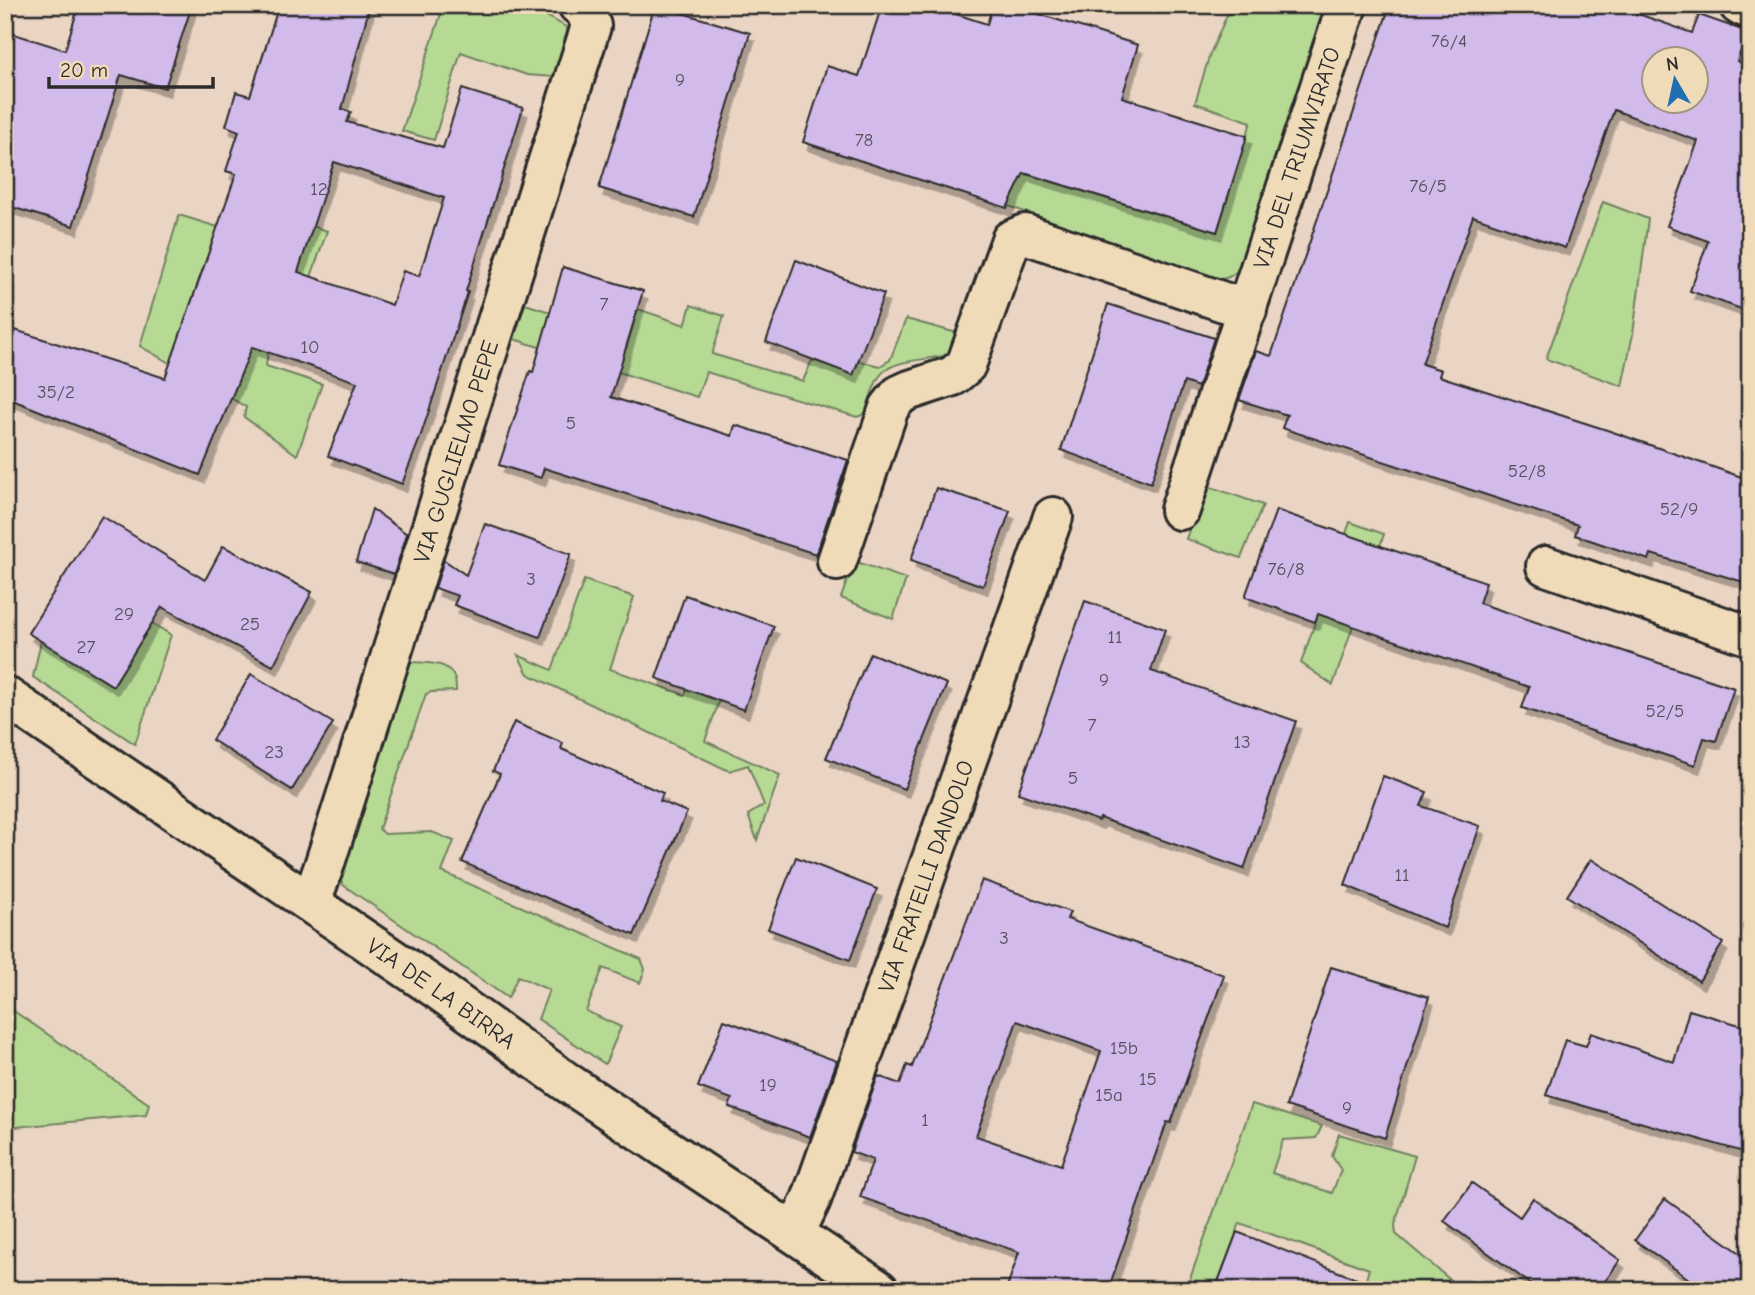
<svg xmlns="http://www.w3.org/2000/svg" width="1755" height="1295" font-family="'Comic Neue',sans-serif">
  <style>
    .green { fill: #b6d994; stroke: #708260; stroke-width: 2 }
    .building { fill: #d2baea; stroke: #2b2b2b; stroke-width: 2; fill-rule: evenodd; filter: url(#shadow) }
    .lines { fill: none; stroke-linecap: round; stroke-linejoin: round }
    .minor-casing { stroke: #2b2b2b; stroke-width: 44 }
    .minor { stroke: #f0dbb9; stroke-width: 38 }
    .labels { text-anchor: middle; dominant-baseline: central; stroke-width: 5; stroke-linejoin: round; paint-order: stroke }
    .number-label { font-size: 19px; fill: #554f5b }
    .street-label { font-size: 23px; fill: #2b2b2b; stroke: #f0dbb9 }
  </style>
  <defs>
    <filter id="shadow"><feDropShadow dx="4.5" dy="8" stdDeviation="0" flood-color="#0004"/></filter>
  </defs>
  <rect width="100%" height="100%" fill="#ead4c3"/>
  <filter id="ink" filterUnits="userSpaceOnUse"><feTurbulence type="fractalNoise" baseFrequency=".0143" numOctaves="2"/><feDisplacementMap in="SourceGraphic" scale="14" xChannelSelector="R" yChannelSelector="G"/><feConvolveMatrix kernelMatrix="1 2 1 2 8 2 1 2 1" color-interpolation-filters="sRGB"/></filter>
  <g filter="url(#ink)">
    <g class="green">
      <polygon points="444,5 527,5 566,27 568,32 554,77 527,75 461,52 434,140 402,131"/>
      <path d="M1242 5H1326L1239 269C1232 277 1225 280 1215 279L1008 206 1019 172 1217 232 1251 122 1195 103 1210 54 1227 15Z"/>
      <polygon points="1603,202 1648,219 1633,334 1622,386 1546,359"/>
      <polygon points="246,204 327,231 311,277 212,243 184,323 268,352 266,366 322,384 297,455 244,417 246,407 140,346 179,215 237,233"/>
      <path d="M525 304 550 312 626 349 638 309 685 325 691 305 724 316 712 354 803 381 812 360 853 374 859 361 880 366 890 360 906 319 957 333 950 352 947 355C927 361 891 358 879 377 872 388 869 403 865 414L857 417 706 372 697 397 514 339Z"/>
      <polygon points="1205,485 1263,505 1241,558 1186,539"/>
      <polygon points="1350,522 1384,534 1333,685 1301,663"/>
      <polygon points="854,561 906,579 893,619 841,598"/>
      <polygon points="584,580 634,597 610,669 685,695 687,689 719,701 705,741 780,775 757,840 748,815 764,805 748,765 729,771 528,674 518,655 552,670"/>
      <polygon points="152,623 171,635 135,744 33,677 41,641 113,686"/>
      <path d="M410 662C434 663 457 661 456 691L431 692 426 694 379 829 385 834 432 832 454 841 442 872 641 959 645 969 640 983 603 968 586 1011 621 1027 605 1064 538 1019 549 990 518 976 508 998 343 885 341 878Z"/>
      <polygon points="5,1005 149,1104 146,1115 5,1128"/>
      <polygon points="1252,1104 1322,1126 1316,1138 1283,1140 1272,1173 1332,1193 1341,1170 1332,1156 1339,1134 1415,1156 1395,1225 1396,1234 1462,1290 1363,1290 1369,1269 1240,1223 1215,1290 1186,1290"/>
    </g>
    <g class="building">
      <polygon points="79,5 192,5 165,88 121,75 73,226 5,205 5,31 65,50"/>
      <path d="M279 5H370L342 109 351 112 347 122 443 148 462 89 523 108 466 291 468 292 420 438 402 484 328 456 357 382 252 347 200 475 5 397V361L15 330 165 378 236 174 226 171 239 131 226 126 236 92 250 96ZM334 162 444 198 419 276 403 271 392 305 298 272Z"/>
      <polygon points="655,5 750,33 694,217 599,188"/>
      <polygon points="882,5 928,5 987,24 993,5 1010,5 1138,45 1122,97 1247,136 1217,232 1024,173 1007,208 803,142 827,66 859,76"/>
      <path d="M1390 5H1613L1692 33 1699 15 1748 32 1737 61 1750 66V312L1690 291 1708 241 1667 226 1698 141 1614 110 1565 248 1473 216 1422 364 1441 370 1439 376 1610 431 1750 480V584L1651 554 1649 560 1575 535 1578 525 1282 428 1287 415 1239 400 1256 351 1271 356ZM1654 60H1696V102H1654Z"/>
      <polygon points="796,260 884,294 853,375 766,342"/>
      <polygon points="563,267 643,291 611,397 732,436 735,425 848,460 816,554 544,468 541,478 499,465 530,371 533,372"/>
      <polygon points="1108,304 1214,338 1198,387 1184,382 1151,483 1061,450"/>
      <polygon points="936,488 1010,511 983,586 911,560"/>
      <polygon points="372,509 407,534 394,574 356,562"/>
      <polygon points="1276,510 1486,582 1479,603 1734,688 1716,741 1704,738 1695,765 1522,708 1529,687 1318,614 1315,622 1245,597"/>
      <polygon points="102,516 205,580 223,546 312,592 273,666 162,607 113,686 28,633"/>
      <polygon points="485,524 571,554 540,637 454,605 458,596 435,588 444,560 466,575"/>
      <polygon points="685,595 774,626 744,710 656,678"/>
      <polygon points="1085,601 1165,629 1151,671 1296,721 1244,869 1100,818 1099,821 1018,793"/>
      <polygon points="870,653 947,684 904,789 826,758"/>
      <polygon points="251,674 333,723 292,790 212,740"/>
      <polygon points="514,722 563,743 561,749 663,793 660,801 687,812 634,935 462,862 500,774 493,771"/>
      <polygon points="1383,776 1427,792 1421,806 1480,826 1445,928 1345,885"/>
      <polygon points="796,857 877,889 850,960 768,929"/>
      <polygon points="1591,859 1723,943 1699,981 1567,896"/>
      <path d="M982 880 1070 912 1067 919 1224 975 1171 1123 1167 1122 1108 1290H1006L1019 1252 860 1197 873 1160 851 1152 878 1076 900 1084 907 1065 912 1067ZM1017 1021 1101 1051 1061 1165 976 1136Z"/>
      <polygon points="1331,967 1429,997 1385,1138 1286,1106"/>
      <polygon points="1689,1010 1750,1028 1750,1154 1546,1095 1565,1040 1586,1046 1591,1033 1674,1062"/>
      <polygon points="724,1020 837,1061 810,1137 729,1107 732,1099 698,1087"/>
      <polygon points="1472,1183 1520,1217 1533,1198 1620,1260 1599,1290 1539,1290 1444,1221"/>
      <polygon points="1665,1199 1750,1260 1750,1290 1704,1290 1635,1240"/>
      <polygon points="1237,1232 1377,1287 1377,1290 1215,1290"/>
    </g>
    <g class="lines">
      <g class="minor-casing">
        <g id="minor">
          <polyline points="1739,5 1750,9"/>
          <path id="s1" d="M1180 510 1347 5"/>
          <polyline points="837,561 889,408 899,395 910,390 953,376 966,365 1011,240 1025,234 1247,310"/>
          <polyline points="1546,566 1750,636"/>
          <path id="s2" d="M5 696 437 989 568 1083 879 1290"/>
          <path id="s3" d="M311 903 324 866 591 26 585 9 578 5"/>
          <path id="s4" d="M795 1233 811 1200 1053 517"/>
        </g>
      </g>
      <use href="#minor" class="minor"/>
    </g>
  </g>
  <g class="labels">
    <g class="number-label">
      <text x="1449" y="41">76/4</text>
      <text x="680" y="80">9</text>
      <text x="864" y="140">78</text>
      <text x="1428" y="186">76/5</text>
      <text x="319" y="189">12</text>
      <text x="604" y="304">7</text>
      <text x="310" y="347">10</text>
      <text x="56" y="392">35/2</text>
      <text x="571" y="423">5</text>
      <text x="1527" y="471">52/8</text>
      <text x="1679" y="509">52/9</text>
      <text x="1286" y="569">76/8</text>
      <text x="531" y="579">3</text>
      <text x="124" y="614">29</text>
      <text x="250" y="624">25</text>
      <text x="1115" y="637">11</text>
      <text x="86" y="647">27</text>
      <text x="1104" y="680">9</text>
      <text x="1665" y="711">52/5</text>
      <text x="1092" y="725">7</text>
      <text x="1242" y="742">13</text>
      <text x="274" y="752">23</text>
      <text x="1073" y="778">5</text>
      <text x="1402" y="875">11</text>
      <text x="1004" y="938">3</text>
      <text x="1124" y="1048">15b</text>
      <text x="1148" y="1079">15</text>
      <text x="768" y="1085">19</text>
      <text x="1109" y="1095">15a</text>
      <text x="1347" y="1108">9</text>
      <text x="925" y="1120">1</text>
    </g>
    <g class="street-label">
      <text stroke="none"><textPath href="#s1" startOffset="371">VIA DEL TRIUMVIRATO</textPath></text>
      <text stroke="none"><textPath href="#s3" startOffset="474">VIA GUGLIELMO PEPE</textPath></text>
      <text stroke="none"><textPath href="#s4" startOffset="380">VIA FRATELLI DANDOLO</textPath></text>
      <text stroke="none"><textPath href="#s2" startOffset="528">VIA DE LA BIRRA</textPath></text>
    </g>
  </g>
  <rect width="1755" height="1295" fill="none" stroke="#f0dbb9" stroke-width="28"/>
  <rect x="14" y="14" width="1727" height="1267" fill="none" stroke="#2b2b2b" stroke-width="2.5" filter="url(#ink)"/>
  <g transform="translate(1675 80) rotate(351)"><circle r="33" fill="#f0dbb9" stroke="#a19580" stroke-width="2"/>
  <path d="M0-5L12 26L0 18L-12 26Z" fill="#1f6fb2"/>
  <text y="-10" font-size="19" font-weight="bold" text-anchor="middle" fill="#2b2b2b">N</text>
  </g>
  <path d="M49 77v10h164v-10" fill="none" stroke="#2b2b2b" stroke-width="3.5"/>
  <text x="60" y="77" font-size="21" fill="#2b2b2b" stroke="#f0dbb9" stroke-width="5" paint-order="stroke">20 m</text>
</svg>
